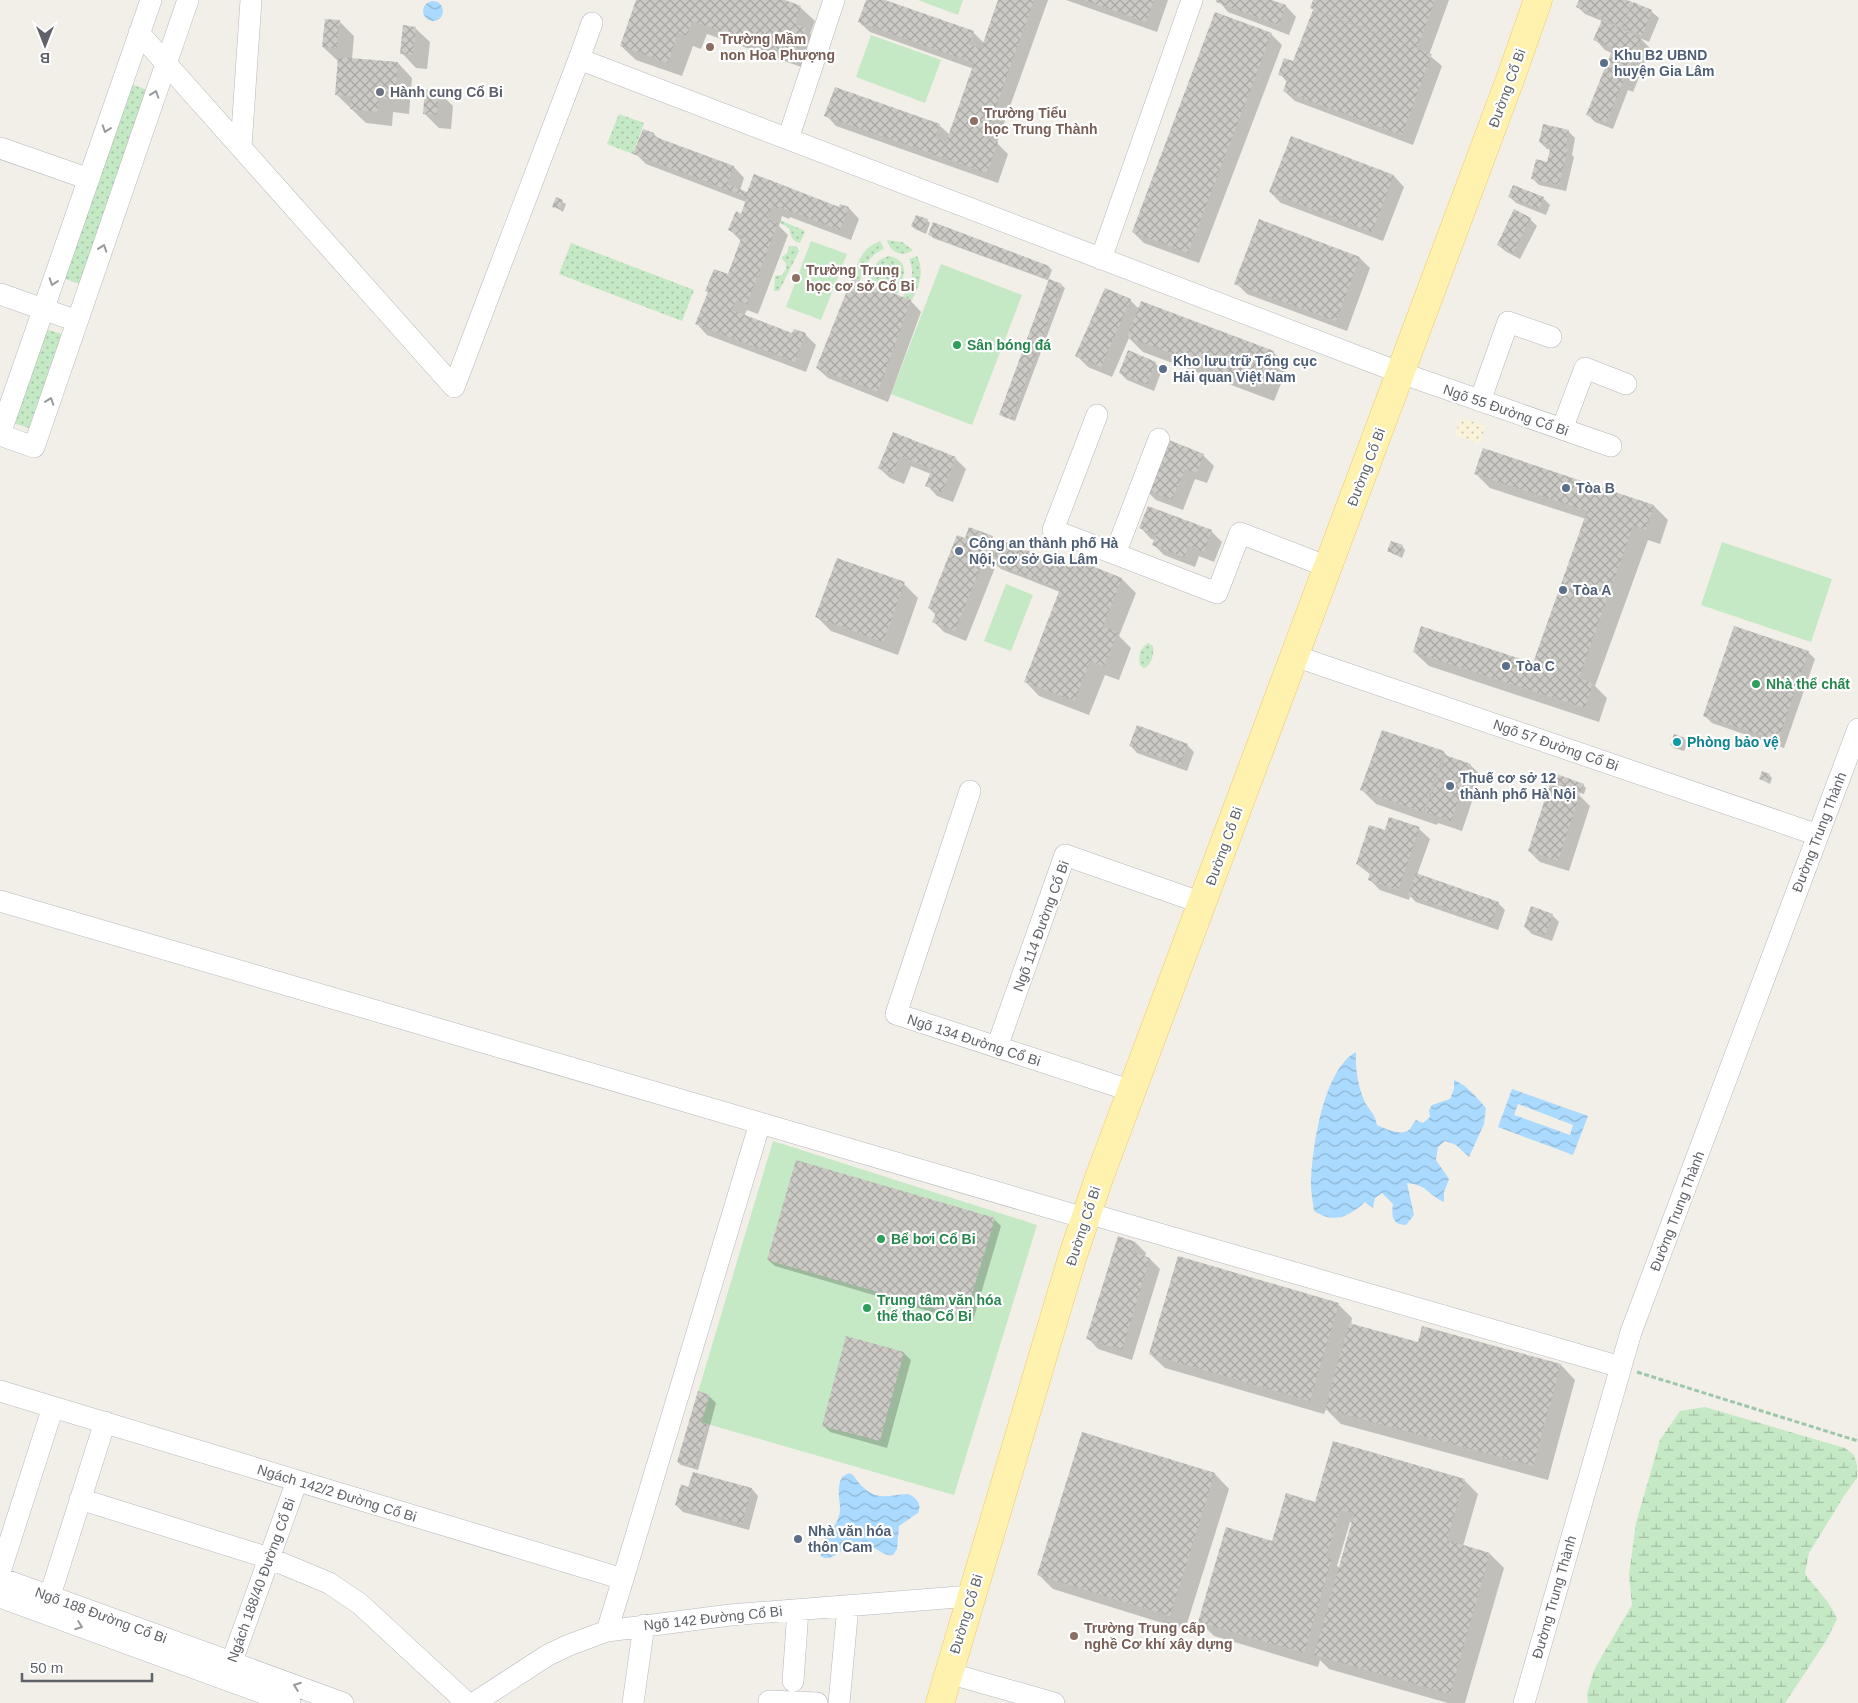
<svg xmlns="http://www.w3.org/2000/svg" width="1858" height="1703" font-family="Arial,sans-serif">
	<defs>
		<pattern id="grass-dots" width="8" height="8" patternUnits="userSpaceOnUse" patternTransform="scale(1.25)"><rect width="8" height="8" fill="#c5e8c5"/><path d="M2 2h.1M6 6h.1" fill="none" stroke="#a3c0a4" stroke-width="1.8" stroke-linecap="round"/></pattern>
		<pattern id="wetland-marsh" width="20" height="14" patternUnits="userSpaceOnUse" patternTransform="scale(1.25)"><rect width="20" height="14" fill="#c5e8c5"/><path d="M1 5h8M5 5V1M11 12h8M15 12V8" fill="none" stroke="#a3c0a4"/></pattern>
		<pattern id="sand-dots" width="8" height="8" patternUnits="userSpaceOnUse" patternTransform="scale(1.25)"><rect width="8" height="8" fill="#fbf3d9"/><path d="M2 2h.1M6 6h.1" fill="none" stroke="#cec8b4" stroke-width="1.8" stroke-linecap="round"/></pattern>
		<pattern id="water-waves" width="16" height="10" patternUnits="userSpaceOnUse" patternTransform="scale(1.25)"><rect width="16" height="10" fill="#aadaff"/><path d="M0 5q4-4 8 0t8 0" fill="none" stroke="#8eb4d2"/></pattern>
		<pattern id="building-cross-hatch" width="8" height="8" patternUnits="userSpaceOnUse" patternTransform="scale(1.25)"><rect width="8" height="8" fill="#cccac5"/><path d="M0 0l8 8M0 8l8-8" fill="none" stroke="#a9a8a4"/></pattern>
	</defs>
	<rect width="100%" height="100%" fill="#f1efe8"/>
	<path fill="url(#grass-dots)" d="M131 84 147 90 79 284 63 278Z
		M619 114 644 123 633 154 607 144Z
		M780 220 805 231 800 243C791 241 791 235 789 228L780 223Z
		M887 240 902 242 913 250C902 258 890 252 887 240Z
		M880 241 884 249C868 255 866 267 860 281L852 278C858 262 862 248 880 241Z
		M571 243 694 290 682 321 559 274Z
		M789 246H796L799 251 779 291H774L775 276 782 275 786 269V263L781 258 787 253Z
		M890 256C912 262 903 280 897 295L868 284C872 272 875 258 890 256Z
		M917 256C925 273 919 285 912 300L903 297C910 283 916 274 909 259Z
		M46 329 62 334 29 428 13 423Z
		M1148 643 1153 646C1154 654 1152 665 1144 668L1140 665C1138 656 1140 648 1148 643Z"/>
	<path fill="url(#wetland-marsh)" d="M1705 1407 1845 1448 1854 1455 1857 1465V1478L1844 1496 1809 1553 1805 1574C1816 1589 1830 1601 1837 1619L1826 1641 1785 1703H1588L1587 1694 1595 1668 1632 1605 1629 1575 1636 1523 1660 1440 1680 1411Z"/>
	<path fill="url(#sand-dots)" d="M1461 418 1486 426 1479 444 1455 435Z"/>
	<path fill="#c5e8c5" d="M918 0H963L958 15Z
		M871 35 941 60 925 103 856 77Z
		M811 241 847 254 821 320 786 307Z
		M941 264 1022 295 972 425 891 394Z
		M1722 542 1832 579 1811 642 1701 605Z
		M1006 584 1033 595 1011 651 984 641Z
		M773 1141 1037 1225 954 1495 690 1419Z"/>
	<path fill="url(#water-waves)" fill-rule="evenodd" d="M423 11a10 10 0 1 1 20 0a10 10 0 1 1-20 0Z
		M1356 1052C1355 1067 1358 1086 1364 1100 1369 1111 1374 1111 1377 1125 1385 1129 1401 1136 1409 1130 1412 1127 1413 1123 1416 1120L1423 1123 1430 1117 1429 1110 1432 1105 1450 1099 1454 1089V1080C1467 1085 1477 1098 1486 1108L1484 1124 1469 1157 1456 1145 1445 1141 1438 1147 1436 1160 1449 1179 1444 1192V1202C1428 1195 1428 1185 1407 1183L1414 1215 1406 1225C1393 1225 1391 1216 1393 1204L1382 1193 1375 1198 1373 1208 1365 1202C1348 1217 1335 1224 1314 1211 1313 1202 1311 1193 1311 1184 1312 1148 1323 1070 1356 1052Z
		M1512 1089 1588 1116 1573 1155 1498 1127ZM1518 1104 1573 1125 1570 1135 1514 1115Z
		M849 1473C855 1475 855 1479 860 1484 876 1502 888 1495 908 1494 917 1498 922 1504 918 1513L899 1526 897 1549 893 1555C884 1558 873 1543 860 1543 844 1543 832 1565 821 1556 816 1540 833 1532 838 1519 844 1505 834 1494 842 1477Z"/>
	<path fill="#0003" fill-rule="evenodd" d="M637 0H781L800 7 815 21 810 34 819 43 810 70 707 34 701 49 693 46 682 76 636 60 621 46Z
		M867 0H881L973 32 984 43 999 0H1048L997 143 1008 154 998 183 836 126 826 115 939 125 950 135 974 69 870 32 859 22Z
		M1066 0H1168L1157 32Z
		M1218 0H1268L1286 6 1296 17 1289 35 1228 12Z
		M1315 0H1449L1429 55 1442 66 1413 145 1295 101 1284 91 1287 82 1280 74 1294 63 1314 10 1312 8Z
		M1580 0H1624L1652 12 1659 18 1649 42 1640 38 1651 49 1633 92 1628 90 1613 129 1595 122 1588 115 1612 53 1605 50 1595 39 1602 21 1585 14 1578 7Z
		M339 21 354 36 352 59 398 63 412 78 409 114 393 112 392 126 366 123 336 94 338 61 323 47Z
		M415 28 430 42 427 69 416 68 402 53Z
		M1271 34 1282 45 1199 263 1144 243 1133 232Z
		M438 91 453 106 451 129 439 128 424 113Z
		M644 130 654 134 659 139 734 167 744 178 740 190 748 194 840 208 841 205 849 208 859 219 851 240 790 217 789 219 782 216 779 226 788 235 758 314 747 310 744 316 793 335 805 334 816 345 806 372 707 335 697 324 709 293 707 291 728 276 741 241 730 230 741 215 746 202 646 164 635 153Z
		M1569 132 1575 138 1572 155 1574 157 1566 191 1539 185 1532 178 1548 164 1552 150 1547 149 1540 142Z
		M1292 137 1394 176 1404 187 1383 241 1281 203 1270 192Z
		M1509 196 1543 198 1550 205 1546 215 1516 203Z
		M556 199 566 204 563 212 554 206Z
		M1530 219 1537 226 1520 259 1505 251 1498 245Z
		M927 220 930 223 926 234 915 229 912 226Z
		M1259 221 1360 258 1370 268 1347 331 1247 294 1236 283Z
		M930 234 1049 267 1052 270 1048 280 1061 285 1065 288 1015 421 1004 417 1000 414 1050 281 933 238Z
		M852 280 911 301 921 312 888 402 828 378 817 368Z
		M1130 300 1139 309 1273 352 1288 366 1274 401 1143 352 1129 338 1112 377 1088 367 1077 356Z
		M1155 363 1162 370 1154 391 1127 380 1120 373Z
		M893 434 955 458 966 469 953 502 937 496 927 485 931 474 911 466 904 484 890 478 879 468Z
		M1165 440 1204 456 1214 466 1207 483 1195 479 1183 510 1156 500 1145 489Z
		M1476 474 1654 506 1668 520 1660 544 1648 540 1595 686 1607 698 1599 722 1429 666 1414 652 1533 665 1586 519 1490 488Z
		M1141 528 1211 531 1222 542 1214 562 1199 556 1195 567 1164 555 1154 545 1155 540 1151 539Z
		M992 537 1000 546 1069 568 1122 579 1136 593 1119 636 1131 648 1119 680 1105 675 1089 715 1039 696 1025 681 1060 592 1001 569 996 565 966 641 944 632 934 622 936 615 929 608 966 540Z
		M1402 546 1405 550 1402 558 1388 551Z
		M904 584 918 598 898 655 831 631 817 617Z
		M1808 652 1815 659 1784 748 1712 723 1705 716Z
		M1674 736 1685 739 1688 742 1684 751 1674 748 1671 745Z
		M1187 745 1194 752 1187 771 1137 753 1131 746Z
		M1444 752 1448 757 1470 765 1481 775 1462 831 1438 823 1437 825 1376 804 1362 790Z
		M1769 775 1772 778 1770 784 1760 779Z
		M1552 781 1583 785 1586 788 1584 794 1576 792 1590 806 1569 871 1540 862 1529 851 1569 789 1555 784Z
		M1419 829 1430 839 1417 875 1498 903 1505 910 1498 930 1416 902 1410 896 1409 900 1380 890 1369 879 1371 875 1357 864 1386 831Z
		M1552 915 1559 922 1552 941 1532 934 1525 927Z
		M994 1219 1001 1226 972 1324 775 1266 768 1260Z
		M1136 1243 1146 1253 1145 1257 1150 1259 1160 1269 1132 1360 1098 1349 1088 1338Z
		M1338 1304 1352 1318 1351 1325 1419 1343 1423 1328 1561 1365 1575 1380 1548 1480 1341 1424 1326 1409 1324 1414 1165 1368 1150 1354Z
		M847 1338 904 1353 911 1360 887 1448 830 1432 823 1425Z
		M709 1396 716 1403 698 1470 681 1465 678 1462Z
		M1215 1474 1229 1489 1185 1630 1053 1589 1038 1574Z
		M1464 1480 1478 1494 1463 1546 1490 1554 1504 1568 1465 1703H1448L1329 1669 1320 1660 1318 1667 1214 1636 1199 1621 1316 1504ZM1350 1522 1353 1523 1340 1568 1337 1566Z
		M689 1488 752 1489 758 1496 749 1530 683 1512 676 1505Z"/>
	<path fill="url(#building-cross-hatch)" d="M636 0H785L801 6 795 24 806 28 795 56 692 21 687 36 678 33 668 63 620 46Z
		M866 0H885L974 31 969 44 981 49 998 0H1034L985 138 998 142 987 173 824 116 835 87 940 124 935 138 946 142 974 63 858 22Z
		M1084 0H1154L1146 22Z
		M1216 0H1272L1286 5 1279 25 1216 2Z
		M1313 0H1435L1417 48 1310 8Z
		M1579 0H1627L1632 2 1621 27 1576 7Z
		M1633 2 1652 10 1642 36 1622 27Z
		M1313 10 1432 54 1402 135 1283 91 1288 78 1278 75 1284 58 1293 61Z
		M1215 12 1272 33 1188 253 1132 232Z
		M325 19 340 20 337 48 322 47Z
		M1602 20 1641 38 1606 123 1586 115 1613 48 1593 40Z
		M403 25 416 27 413 55 400 54Z
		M338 57 398 62 395 100 379 98 378 112 350 109 351 96 335 95Z
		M425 89 439 90 437 115 423 114Z
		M1543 124 1569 130 1565 149H1568L1559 185 1531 179 1536 159 1547 162 1551 145 1539 142Z
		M643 129 654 133 653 136 734 166 727 184 747 192 754 174 839 207 840 204 849 207 840 230 779 207 778 209 772 206 767 219 778 223 747 304 736 300 732 310 792 333 794 329 806 333 795 362 695 324 708 292 705 291 714 269 728 274 742 236 728 230 736 211 741 214 747 197 633 154Z
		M1291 136 1394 175 1372 232 1269 192Z
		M1513 185 1544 197 1539 209 1508 197Z
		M556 197 563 200 560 209 552 207Z
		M1514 209 1531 218 1513 253 1497 245Z
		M916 215 928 219 923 231 911 226Z
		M1259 219 1360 257 1336 321 1234 284Z
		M933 222 1049 266 1045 278 928 235Z
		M852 278 911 300 878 392 816 368Z
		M1049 279 1062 284 1012 419 999 415Z
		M1105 288 1131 299 1101 367 1075 356Z
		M1141 301 1274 351 1260 387 1127 337Z
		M1128 350 1156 362 1147 385 1119 373Z
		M893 432 956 457 942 492 925 486 932 469 900 456 893 474 878 468Z
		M1164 438 1204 454 1197 473 1185 469 1172 500 1144 489Z
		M1483 448 1654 505 1646 530 1633 526 1579 678 1593 683 1585 708 1413 652 1421 626 1533 663 1587 511 1474 474Z
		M1148 506 1212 530 1204 552 1189 546 1184 557 1152 545 1156 535 1139 528Z
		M969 527 993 536 955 631 932 622 937 611 928 608 957 535 965 538Z
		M1001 540 1069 567 1072 558 1122 578 1103 627 1118 632 1104 666 1090 661 1075 701 1024 682 1060 589 992 563Z
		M1391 541 1403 545 1399 556 1387 551Z
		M837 558 905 582 883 642 815 617Z
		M1734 626 1809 651 1778 741 1703 716Z
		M1137 725 1188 744 1180 765 1129 746Z
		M1382 730 1444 751 1423 812 1360 790Z
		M1674 734 1685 738 1681 749 1670 745Z
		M1445 755 1471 764 1451 821 1425 812Z
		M1762 771 1770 774 1767 782 1759 779Z
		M1554 773 1584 784 1581 792 1551 781Z
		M1550 784 1580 794 1558 861 1528 851Z
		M1389 817 1420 827 1398 890 1368 880 1371 869 1356 864 1369 825 1385 830Z
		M1416 873 1499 902 1491 924 1408 895Z
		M1531 906 1553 914 1545 935 1524 927Z
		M796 1160 995 1218 965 1317 767 1260Z
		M1118 1236 1136 1242 1133 1252 1150 1258 1122 1350 1086 1339Z
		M1178 1256 1339 1303 1310 1401 1149 1354Z
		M1349 1323 1418 1342 1422 1326 1561 1364 1533 1466 1325 1409Z
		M846 1336 904 1352 880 1441 822 1426Z
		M698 1391 710 1395 701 1423 707 1424 695 1467 677 1462Z
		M1082 1432 1215 1473 1170 1616 1037 1575Z
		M1333 1441 1465 1479 1447 1540 1490 1553 1450 1694 1314 1655 1354 1514 1340 1510 1326 1557 1332 1559 1304 1653 1198 1622 1226 1527 1272 1541 1286 1493 1315 1502Z
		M693 1472 752 1488 742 1524 675 1505 681 1484 688 1487Z"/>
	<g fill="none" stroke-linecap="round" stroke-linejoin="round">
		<defs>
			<path id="minor" d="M139 33 454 387 579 59 1401 373 1611 446
				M579 59 592 23
				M788 139 834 0
				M241 147 251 0
				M0 148 89 179
				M1101 259 1192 0
				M0 294 77 321
				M1480 401 1508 322 1551 337
				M1097 415 1053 530 1217 593 1240 533 1328 567
				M1562 429 1585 368 1626 384
				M0 434 151 0
				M0 435 34 447 188 0
				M1115 554 1159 439
				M1295 656 1818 835
				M970 791 896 1014 1132 1091
				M0 901 1085 1218
				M997 1047 1065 855 1202 903
				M1087 1213 1621 1367
				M0 1391 623 1579 607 1631
				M80 1499 269 1558 329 1583 360 1604 467 1703
				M0 1572 53 1407
				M0 1578 343 1703
				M623 1579 760 1123
				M0 1597 290 1703
				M46 1608 105 1422
				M948 1673 1054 1703
				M227 1675 297 1481
				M793 1681 798 1610
				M769 1701 817 1703
				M474 1703 548 1655 569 1645 607 1631 730 1615 971 1596
				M633 1703 644 1625
				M839 1703 848 1606
				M1524 1703 1631 1332 1858 729"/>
			<path id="major" d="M940 1703 1072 1258 1099 1178 1511 77 1538 0"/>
		</defs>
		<use href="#minor" stroke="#b5b8bc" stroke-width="22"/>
		<use href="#major" stroke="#f2c960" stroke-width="29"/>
		<path stroke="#9cc7a9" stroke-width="3" stroke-dasharray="5 2.5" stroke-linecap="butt" d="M1637 1372 1858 1441"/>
		<use href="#minor" stroke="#fff" stroke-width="21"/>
		<use href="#major" stroke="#fff2af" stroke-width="28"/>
	</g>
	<defs><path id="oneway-chevron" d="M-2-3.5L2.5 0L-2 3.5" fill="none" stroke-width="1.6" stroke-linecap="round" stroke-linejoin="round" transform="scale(1.25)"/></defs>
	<g stroke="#979a9d">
		<use href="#oneway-chevron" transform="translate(155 94) rotate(-71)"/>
		<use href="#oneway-chevron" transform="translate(106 129) rotate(109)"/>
		<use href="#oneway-chevron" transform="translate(103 248) rotate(-71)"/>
		<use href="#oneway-chevron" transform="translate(53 282) rotate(109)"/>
		<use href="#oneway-chevron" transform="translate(50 401) rotate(-71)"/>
		<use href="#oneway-chevron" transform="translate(79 1626) rotate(20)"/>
		<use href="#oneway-chevron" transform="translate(297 1686) rotate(-160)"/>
	</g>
	<g fill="#8d6e63" stroke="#fff" stroke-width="2">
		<circle cx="710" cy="47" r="5"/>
		<circle cx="974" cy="121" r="5"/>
		<circle cx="796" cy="278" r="5"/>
		<circle cx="1074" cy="1636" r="5"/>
	</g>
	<g fill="#5c6f8a" stroke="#fff" stroke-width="2">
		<circle cx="1604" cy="63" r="5"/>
		<circle cx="1163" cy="369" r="5"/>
		<circle cx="1566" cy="488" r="5"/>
		<circle cx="959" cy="551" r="5"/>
		<circle cx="1563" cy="590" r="5"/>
		<circle cx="1506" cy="666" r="5"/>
		<circle cx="1450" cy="786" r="5"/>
		<circle cx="798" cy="1539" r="5"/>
	</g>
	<circle fill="#6b7280" stroke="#fff" stroke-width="2" cx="380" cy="92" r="5"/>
	<g fill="#2e9e5b" stroke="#fff" stroke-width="2">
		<circle cx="957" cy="345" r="5"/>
		<circle cx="1756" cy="684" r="5"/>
		<circle cx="881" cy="1239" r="5"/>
		<circle cx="867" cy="1308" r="5"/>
	</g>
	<circle fill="#0f9aa8" stroke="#fff" stroke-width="2" cx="1677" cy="742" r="5"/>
	<g text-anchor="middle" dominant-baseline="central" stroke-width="4.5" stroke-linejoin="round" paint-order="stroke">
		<g font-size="14" font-weight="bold" fill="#785e54" stroke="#fff" text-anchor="start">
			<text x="720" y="39">Trường Mầm<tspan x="720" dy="16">non Hoa Phượng</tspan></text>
			<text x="984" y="113">Trường Tiểu<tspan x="984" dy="16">học Trung Thành</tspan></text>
			<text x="806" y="270">Trường Trung<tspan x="806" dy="16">học cơ sở Cổ Bi</tspan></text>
			<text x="1084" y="1628">Trường Trung cấp<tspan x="1084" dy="16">nghề Cơ khí xây dựng</tspan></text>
		</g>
		<g font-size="14" font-weight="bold" fill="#4e5e75" stroke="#fff" text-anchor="start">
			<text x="1614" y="55">Khu B2 UBND<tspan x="1614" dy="16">huyện Gia Lâm</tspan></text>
			<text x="1173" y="361">Kho lưu trữ Tổng cục<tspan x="1173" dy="16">Hải quan Việt Nam</tspan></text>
			<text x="1576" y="488">Tòa B</text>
			<text x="969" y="543">Công an thành phố Hà<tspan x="969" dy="16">Nội, cơ sở Gia Lâm</tspan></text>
			<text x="1573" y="590">Tòa A</text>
			<text x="1516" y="666">Tòa C</text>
			<text x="1460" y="778">Thuế cơ sở 12<tspan x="1460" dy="16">thành phố Hà Nội</tspan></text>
			<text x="808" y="1531">Nhà văn hóa<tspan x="808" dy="16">thôn Cam</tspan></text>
		</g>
		<g font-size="14" fill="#5f6368" stroke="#fff">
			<text transform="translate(1507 88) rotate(-70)">Đường Cổ Bi</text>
			<text transform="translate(1506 410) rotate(19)">Ngõ 55 Đường Cổ Bi</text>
			<text transform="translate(1366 467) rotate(-69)">Đường Cổ Bi</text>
			<text transform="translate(1556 745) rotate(19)">Ngõ 57 Đường Cổ Bi</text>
			<text transform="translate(1819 832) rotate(-69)">Đường Trung Thành</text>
			<text transform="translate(1224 846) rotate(-70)">Đường Cổ Bi</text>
			<text transform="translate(1041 926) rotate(-70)">Ngõ 114 Đường Cổ Bi</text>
			<text transform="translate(974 1040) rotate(18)">Ngõ 134 Đường Cổ Bi</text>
			<text transform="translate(1677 1211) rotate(-69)">Đường Trung Thành</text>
			<text transform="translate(1083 1226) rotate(-72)">Đường Cổ Bi</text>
			<text transform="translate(337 1493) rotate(17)">Ngách 142/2 Đường Cổ Bi</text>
			<text transform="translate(261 1580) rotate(-70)">Ngách 188/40 Đường Cổ Bi</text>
			<text transform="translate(1554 1597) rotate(-74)">Đường Trung Thành</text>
			<text transform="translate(966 1614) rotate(-73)">Đường Cổ Bi</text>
			<text transform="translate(101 1615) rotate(20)">Ngõ 188 Đường Cổ Bi</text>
			<text transform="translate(713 1618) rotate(-6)">Ngõ 142 Đường Cổ Bi</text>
		</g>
		<g font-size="14" font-weight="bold" fill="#5b616d" stroke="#fff" text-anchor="start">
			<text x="390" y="92">Hành cung Cổ Bi</text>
		</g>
		<g font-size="14" font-weight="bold" fill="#27864d" stroke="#fff" text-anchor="start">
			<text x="967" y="345">Sân bóng đá</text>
			<text x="1766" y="684">Nhà thể chất</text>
			<text x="891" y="1239">Bể bơi Cổ Bi</text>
			<text x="877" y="1300">Trung tâm văn hóa<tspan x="877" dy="16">thể thao Cổ Bi</tspan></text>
		</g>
		<g font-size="14" font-weight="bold" fill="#0d838f" stroke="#fff" text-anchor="start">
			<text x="1687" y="742">Phòng bảo vệ</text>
		</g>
	</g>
	<g transform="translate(45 45) rotate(180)" stroke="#ffffff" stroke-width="4" paint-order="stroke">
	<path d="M0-4L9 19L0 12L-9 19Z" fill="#5f6368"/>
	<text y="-8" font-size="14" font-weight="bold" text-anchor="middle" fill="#5f6368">B</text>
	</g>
	<path d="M22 1673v8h130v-8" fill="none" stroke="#5f6368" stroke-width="2.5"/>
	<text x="30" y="1673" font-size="15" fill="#5f6368" stroke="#ffffff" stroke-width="4" paint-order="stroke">50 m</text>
</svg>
